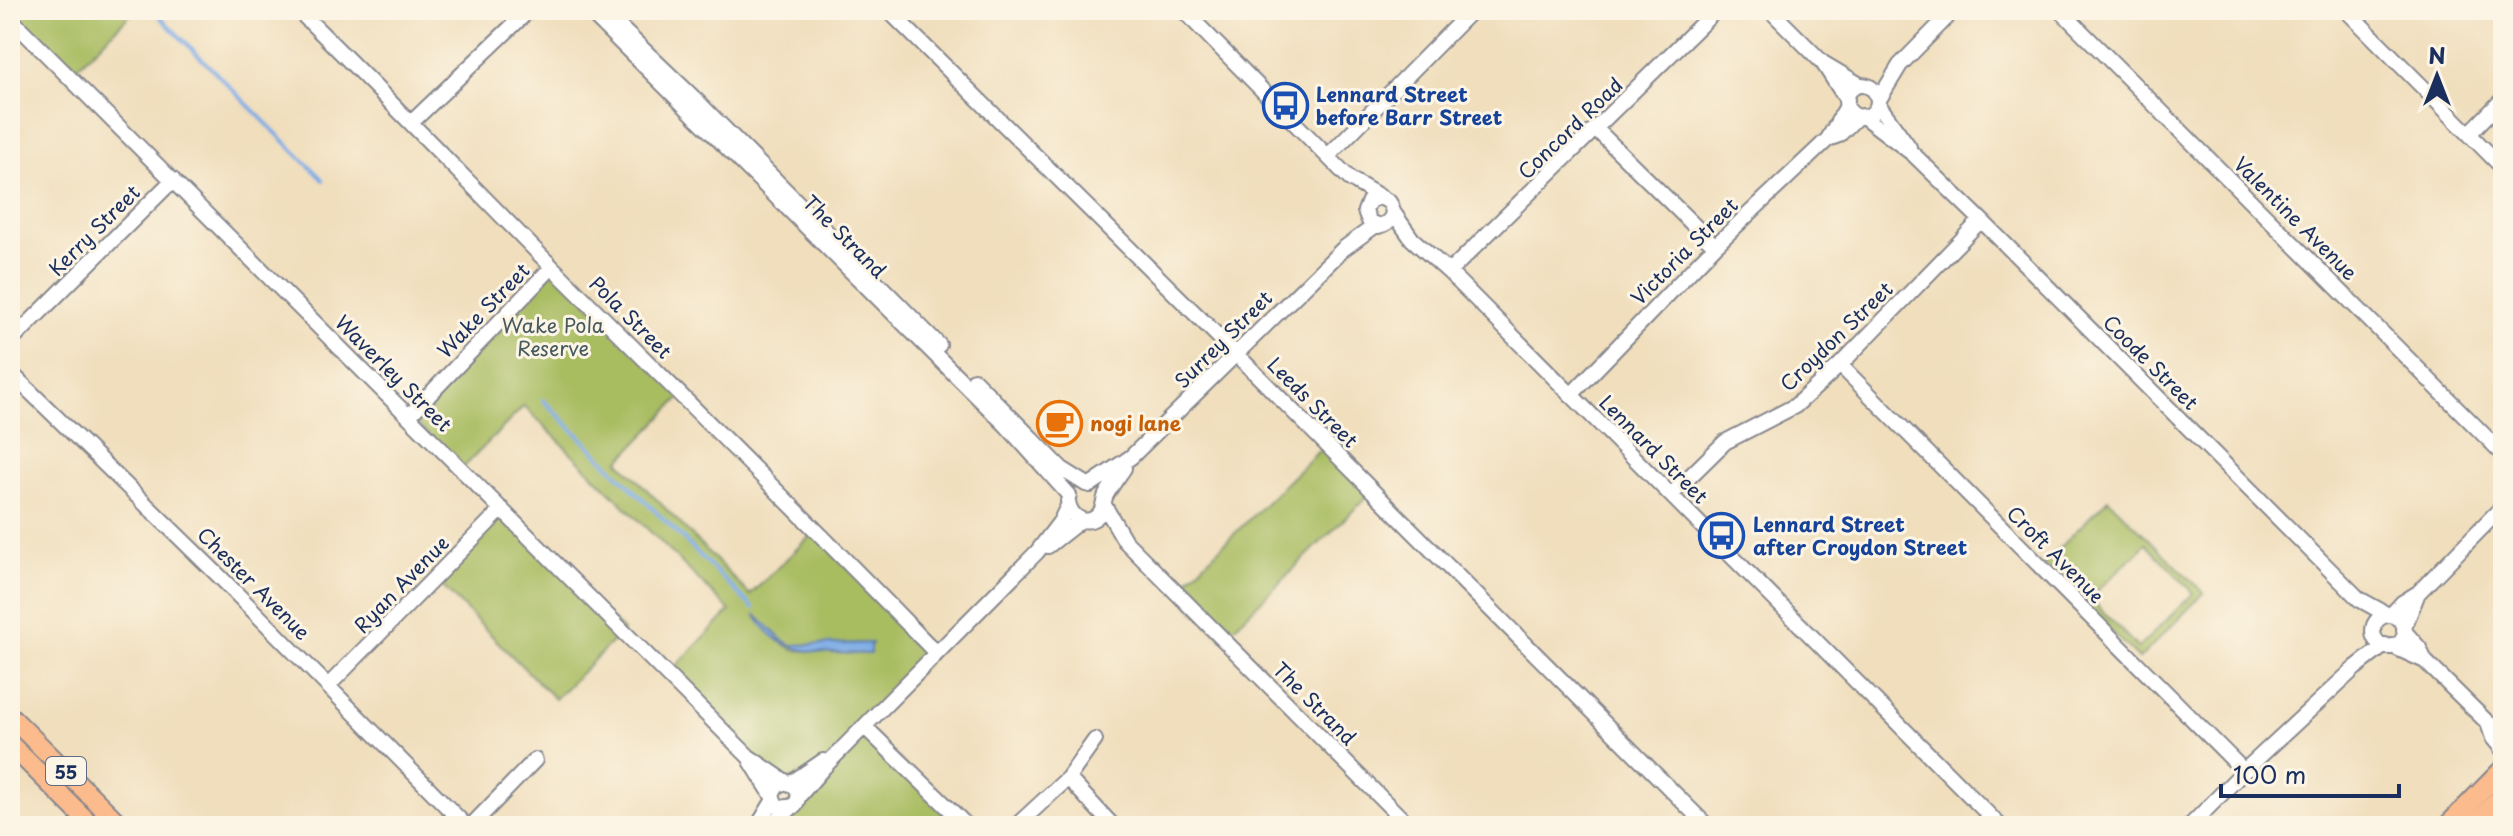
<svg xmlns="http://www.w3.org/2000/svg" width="2513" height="836" font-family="'Playpen Sans',sans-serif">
	<rect width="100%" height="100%" fill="#fcf5e5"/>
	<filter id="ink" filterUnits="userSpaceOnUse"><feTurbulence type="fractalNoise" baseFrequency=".0125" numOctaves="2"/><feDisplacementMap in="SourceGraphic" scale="16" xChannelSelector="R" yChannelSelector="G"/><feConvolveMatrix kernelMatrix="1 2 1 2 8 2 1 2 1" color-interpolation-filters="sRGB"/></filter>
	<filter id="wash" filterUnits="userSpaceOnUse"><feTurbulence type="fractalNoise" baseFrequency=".006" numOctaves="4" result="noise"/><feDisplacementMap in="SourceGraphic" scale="32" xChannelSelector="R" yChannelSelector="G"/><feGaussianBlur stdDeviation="1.8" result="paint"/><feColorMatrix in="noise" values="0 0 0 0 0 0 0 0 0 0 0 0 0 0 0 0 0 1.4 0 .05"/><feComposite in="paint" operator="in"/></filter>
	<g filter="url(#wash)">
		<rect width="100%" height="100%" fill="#f0debc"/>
		<path fill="#a8bc61" stroke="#627660" stroke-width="2" fill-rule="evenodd" d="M10 10H135L68 76 10 18Z
			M552 267 682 396 619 461 750 595 817 529 936 653 866 727 967 826H795L776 805 785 809 798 791 776 786 668 674 730 611 524 406 462 469 409 416ZM755 615 781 639 795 647 870 645V654L794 650 779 641Z
			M1326 444 1373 491 1222 639 1176 591Z
			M2108 499 2204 593 2139 659 2043 564ZM2146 544 2194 593 2138 648 2090 598Z
			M502 509 623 631 555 699 434 578Z"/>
		<path fill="#7cabe6" stroke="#4c6da2" stroke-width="2" d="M755 614 781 639 791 645 872 643 870 646V654C825 652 779 659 755 614Z"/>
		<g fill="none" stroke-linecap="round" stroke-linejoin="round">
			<path stroke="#7cabe6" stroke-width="4" d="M159 16 323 180
				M543 400 753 608"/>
		</g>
	</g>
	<g filter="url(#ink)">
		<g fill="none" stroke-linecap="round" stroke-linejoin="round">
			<defs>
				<path id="minor" d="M298 10C385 95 469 183 554 269 682 397 811 523 936 653
					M588 10 1006 425 1069 495
					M602 10 696 100 939 345
					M888 10 1235 353 1707 826
					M1183 10 1350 179 1389 202C1397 213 1391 224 1378 226L1369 221 1365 211 1369 201 1379 197
					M1770 10 1823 63 1860 85
					M2060 10 2503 454
					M2346 10 2503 168
					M10 18 749 757 786 782
					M1823 63 1847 100
					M1846 101a16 16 0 1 1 32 0a16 16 0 1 1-32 0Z
					M1878 101 1900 65 1954 10
					M1878 104 1909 147
					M1863 116 1913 154 1981 220 2359 599 2388 615
					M412 122 529 10
					M1597 130 1715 246
					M2469 134 2503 99
					M1828 139 1839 135 1858 116
					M1328 156 1472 10
					M1393 212 1412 239 1449 272 2000 826
					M1449 272 1716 10
					M10 342 173 180
					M1840 365 2244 771
					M10 372 219 576 466 826
					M974 380 1062 469 1086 484
					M1571 395 1715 246 1828 139 1847 106
					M409 416 552 267
					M1090 485 1131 457 1343 249 1376 225
					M1671 495 1725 442 1795 406 1840 365 1981 220
					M1068 501C1070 517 1088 529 1100 513 1104 508 1103 501 1106 495 1111 486 1118 477 1124 468
					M1104 505 1125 541 1409 826
					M1048 546 1081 520
					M2391 615 2402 603 2418 593 2503 506
					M2373 631a16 16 0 1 1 32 0a16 16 0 1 1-32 0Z
					M2404 628 2418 593
					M2404 631 2419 648 2425 661
					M2392 646 2425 661 2488 723 2503 731
					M328 686 502 509
					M2488 723 2493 738 2503 750
					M865 727 967 826
					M751 761 772 795
					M1068 778 1095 740
					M791 783 823 761
					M799 796 796 787 786 782 776 786 772 795 776 805 780 808 795 806 799 796 824 767 1037 552 1060 522 1068 506
					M471 826 535 760
					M758 826 773 801
					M771 826 791 808
					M1016 826 1068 778 1113 826
					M2190 826 2244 771 2355 668 2385 645"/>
				<path id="major" d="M10 716 121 826
					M10 744 92 826
					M2447 826 2503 769
					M2472 826 2503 795"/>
			</defs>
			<use href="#minor" stroke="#86868d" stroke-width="18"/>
			<use href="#major" stroke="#86868d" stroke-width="22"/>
			<use href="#minor" stroke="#fff" stroke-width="14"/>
			<use href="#major" stroke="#fbbb8d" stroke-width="18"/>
		</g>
	</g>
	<defs>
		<symbol id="bus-ring" viewBox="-11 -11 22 22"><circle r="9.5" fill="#fcf5e5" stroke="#1a4fb4" stroke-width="1.5"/><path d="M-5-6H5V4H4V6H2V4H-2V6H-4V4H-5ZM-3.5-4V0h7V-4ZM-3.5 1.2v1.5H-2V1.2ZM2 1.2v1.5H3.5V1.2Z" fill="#1a4fb4"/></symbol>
		<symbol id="cafe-ring" viewBox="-11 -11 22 22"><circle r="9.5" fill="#fcf5e5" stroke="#e8710a" stroke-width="1.5"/><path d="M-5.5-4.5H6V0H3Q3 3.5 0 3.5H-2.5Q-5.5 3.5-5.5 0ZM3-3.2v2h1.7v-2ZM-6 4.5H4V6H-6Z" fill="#e8710a"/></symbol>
	</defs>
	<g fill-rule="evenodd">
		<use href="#bus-ring" x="1260" y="80" width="51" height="51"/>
		<use href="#cafe-ring" x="1034" y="398" width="51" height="51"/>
		<use href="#bus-ring" x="1696" y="510" width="51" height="51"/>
	</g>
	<g text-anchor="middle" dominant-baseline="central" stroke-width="6" stroke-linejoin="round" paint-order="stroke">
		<rect fill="#fcf5e5" stroke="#5e6a86" stroke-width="2" x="46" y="757" width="40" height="28" rx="6"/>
		<g font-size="18" font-weight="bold" fill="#1b2f5e">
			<text x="66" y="771">55</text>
		</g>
		<g font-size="20" font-weight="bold" fill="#164399" stroke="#fcf5e5" text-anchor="start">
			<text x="1316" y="94">Lennard Street<tspan x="1316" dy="23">before Barr Street</tspan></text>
			<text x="1753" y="524">Lennard Street<tspan x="1753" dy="23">after Croydon Street</tspan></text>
		</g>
		<g font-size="20" fill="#1b2f5e" stroke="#fcf5e5">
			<text transform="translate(1570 128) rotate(-44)">Concord Road</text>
			<text transform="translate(2296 218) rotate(45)">Valentine Avenue</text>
			<text transform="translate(94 230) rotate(-45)">Kerry Street</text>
			<text transform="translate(845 236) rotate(45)">The Strand</text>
			<text transform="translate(1684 251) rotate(-45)">Victoria Street</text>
			<text transform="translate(483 310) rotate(-46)">Wake Street</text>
			<text transform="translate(631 317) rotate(45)">Pola Street</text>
			<text transform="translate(1836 336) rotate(-44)">Croydon Street</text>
			<text transform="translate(1223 339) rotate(-45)">Surrey Street</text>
			<text transform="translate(2151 362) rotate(45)">Coode Street</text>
			<text transform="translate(394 373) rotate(45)">Waverley Street</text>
			<text transform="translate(1313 402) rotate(45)">Leeds Street</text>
			<text transform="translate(1654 449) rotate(45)">Lennard Street</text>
			<text transform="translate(2056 554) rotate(45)">Croft Avenue</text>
			<text transform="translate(254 583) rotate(45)">Chester Avenue</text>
			<text transform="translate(401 584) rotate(-46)">Ryan Avenue</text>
			<text transform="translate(1315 703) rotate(45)">The Strand</text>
		</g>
		<g font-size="20" fill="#45595f" stroke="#fcf5e5">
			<text x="553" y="325">Wake Pola<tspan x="553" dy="23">Reserve</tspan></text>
		</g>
		<g font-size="20" font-weight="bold" fill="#c56008" stroke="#fcf5e5" text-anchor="start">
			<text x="1090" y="423">nogi lane</text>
		</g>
	</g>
	<rect width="2513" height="836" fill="none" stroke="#fcf5e5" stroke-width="40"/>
	<g transform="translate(2437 76)" stroke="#fcf5e5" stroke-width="6" paint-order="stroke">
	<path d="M0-6L14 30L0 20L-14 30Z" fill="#1b2f5e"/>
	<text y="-12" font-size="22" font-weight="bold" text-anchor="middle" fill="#1b2f5e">N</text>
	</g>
	<path d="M2221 784v12h178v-12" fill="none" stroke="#1b2f5e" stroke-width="4"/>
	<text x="2233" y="784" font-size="24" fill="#1b2f5e" stroke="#fcf5e5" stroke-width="6" paint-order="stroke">100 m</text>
</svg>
